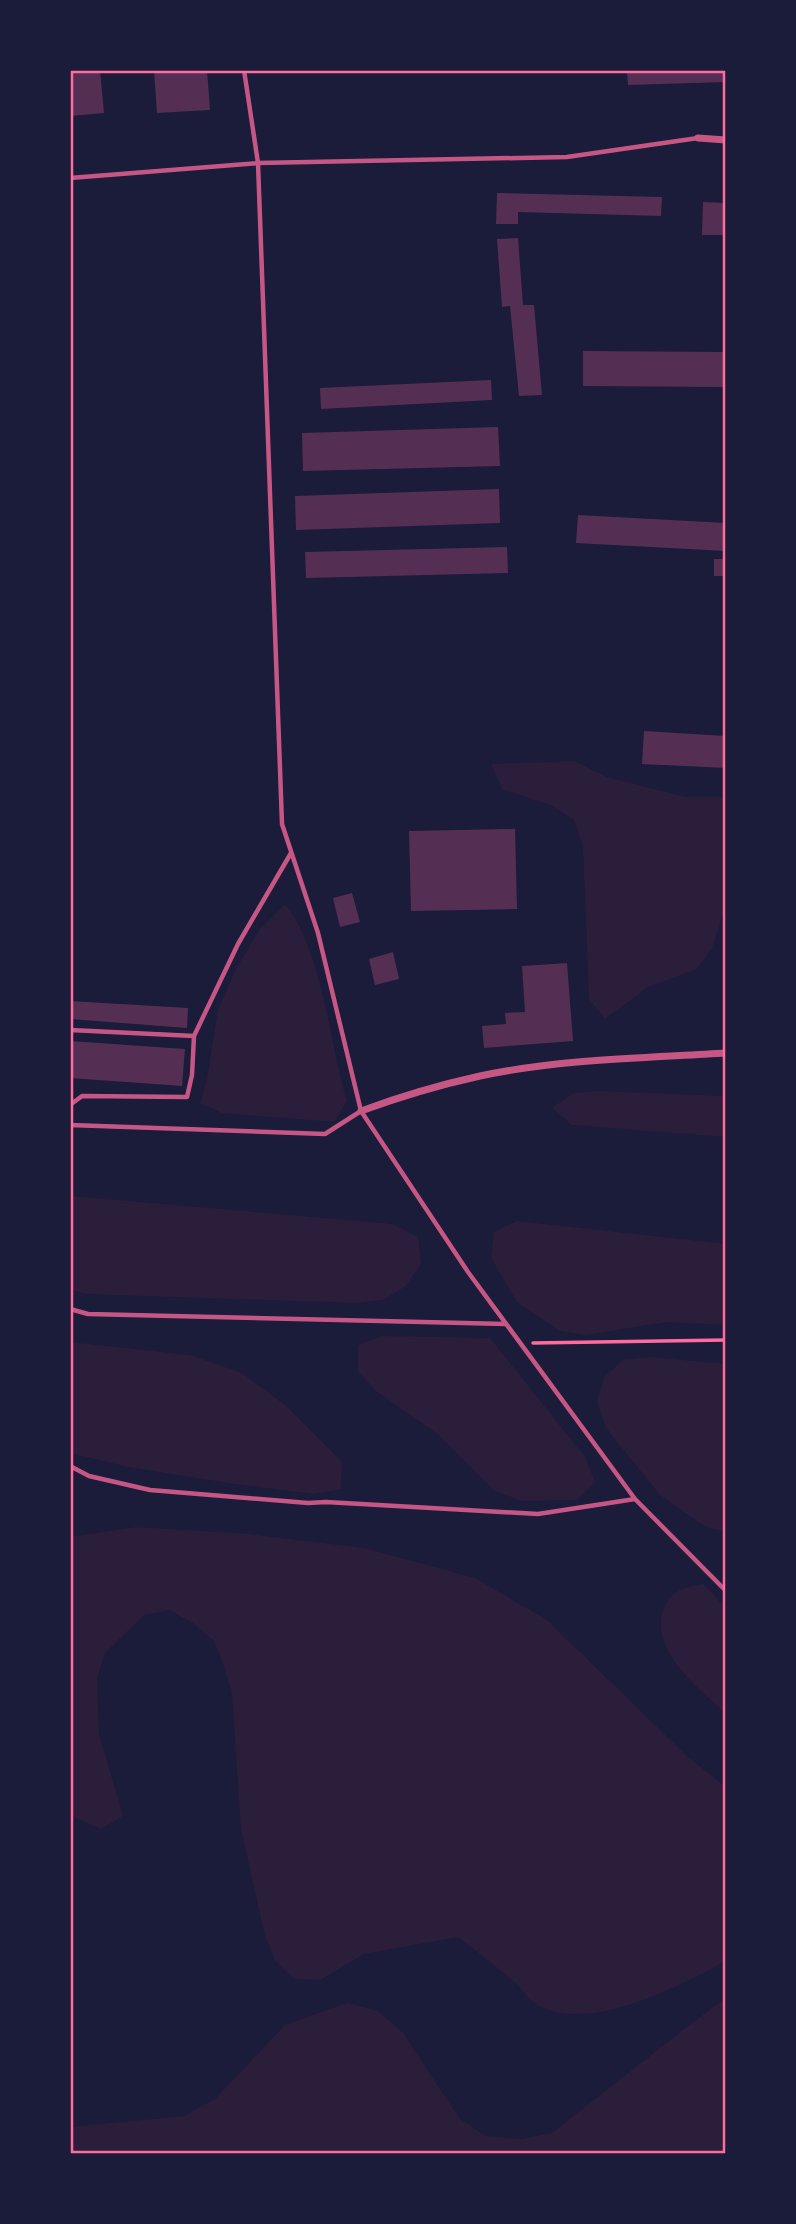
<svg xmlns="http://www.w3.org/2000/svg" width="796" height="2224" font-family="Lato,sans-serif">
	<rect width="100%" height="100%" fill="#1b1b3a"/>
	<path fill="#2a1e3b" d="M574 761 607 777 686 797H726V905L712 948 697 969 648 987 605 1019 589 999 583 846 574 820 553 806 502 789 491 764Z
		M285 904C323 950 329 1043 347 1101L334 1122 222 1113 200 1103 207 1079 218 1009 236 969 259 930Z
		M600 1091 726 1096V1137L572 1125 552 1108 573 1093Z
		M70 1196 393 1224 418 1237 421 1264 406 1286 383 1300 356 1303 86 1294 70 1290Z
		M517 1221 726 1244V1325L667 1322 585 1335 560 1331 517 1302 491 1258 494 1232Z
		M382 1336 490 1338 585 1457 595 1482 577 1500 522 1501 495 1491 439 1435 376 1391 358 1371V1345Z
		M70 1342 190 1355 242 1373 285 1405 342 1462 341 1489 314 1494 235 1484 128 1467 70 1453Z
		M649 1357 726 1364V1532L706 1527 660 1495 606 1428 597 1402 604 1377 623 1360Z
		M137 1527 248 1534 364 1548 475 1578 547 1620 688 1757 726 1787V1961C679 1986 592 2033 539 2006 530 2002 524 1991 517 1984 498 1968 478 1952 458 1937L364 1954 320 1980 294 1979 275 1960 265 1936 241 1829 232 1694 224 1666 214 1641 193 1623 169 1610 144 1615 105 1653 97 1679 99 1734 123 1816 101 1829 70 1815V1537Z
		M703 1584 726 1608V1714C699 1688 648 1651 664 1608 671 1591 686 1586 703 1584Z
		M726 1998V2154H70V2127L184 2116 215 2099 285 2025 347 2003 378 2011 403 2033 460 2119 486 2136 522 2139 552 2133 688 2026Z"/>
	<path fill="#542f53" d="M70 70H100L104 113 70 116Z
		M154 70H207L210 110 157 113Z
		M627 70H726V82L628 85Z
		M497 193 662 197 661 216 518 212V224H496Z
		M703 202 726 203V235H702Z
		M518 238 523 305H534L542 395 519 396 510 306 502 307 497 239Z
		M583 351 726 352V387L583 386Z
		M491 380 492 400 321 409 320 388Z
		M498 427 500 466 303 471 302 433Z
		M499 489 500 523 296 530 295 496Z
		M578 515 726 523V551L576 543Z
		M507 547 508 573 306 578 305 552Z
		M714 559H726V576H714Z
		M644 731 726 736V768L642 764Z
		M515 829 517 909 411 911 409 831Z
		M352 893 360 922 340 927 333 898Z
		M393 952 399 979 375 985 369 959Z
		M567 963 573 1041 484 1048 482 1026 506 1024 505 1013 525 1012 522 966Z
		M70 1001 188 1008 187 1028 70 1019Z
		M70 1041 185 1049 182 1086 70 1078Z"/>
	<g fill="none" stroke-linecap="round" stroke-linejoin="round">
		<path stroke="#ff6b9d" stroke-width="3.5" d="M533 1343 726 1340"/>
		<path stroke="#c65784" stroke-width="4.5" d="M698 138 567 157 258 163 282 824 318 933 361 1111 468 1272 635 1499 726 1591
			M70 178 258 163 244 70
			M70 1030 194 1036 238 944 291 853
			M70 1105 82 1096 187 1097 192 1075 194 1036
			M70 1125 325 1134 361 1111
			M70 1309 88 1314 506 1324
			M70 1466 89 1476 150 1490 308 1503 326 1502 538 1514 635 1499"/>
		<path stroke="#c65784" stroke-width="7" d="M698 138 726 140
			M361 1111C399 1097 439 1085 480 1076 560 1059 644 1058 726 1053"/>
	</g>
	<rect width="796" height="2224" fill="none" stroke="#1b1b3a" stroke-width="144"/>
	<rect x="72" y="72" width="652" height="2080" fill="none" stroke="#ff6b9d" stroke-width="2.5"/>
</svg>
